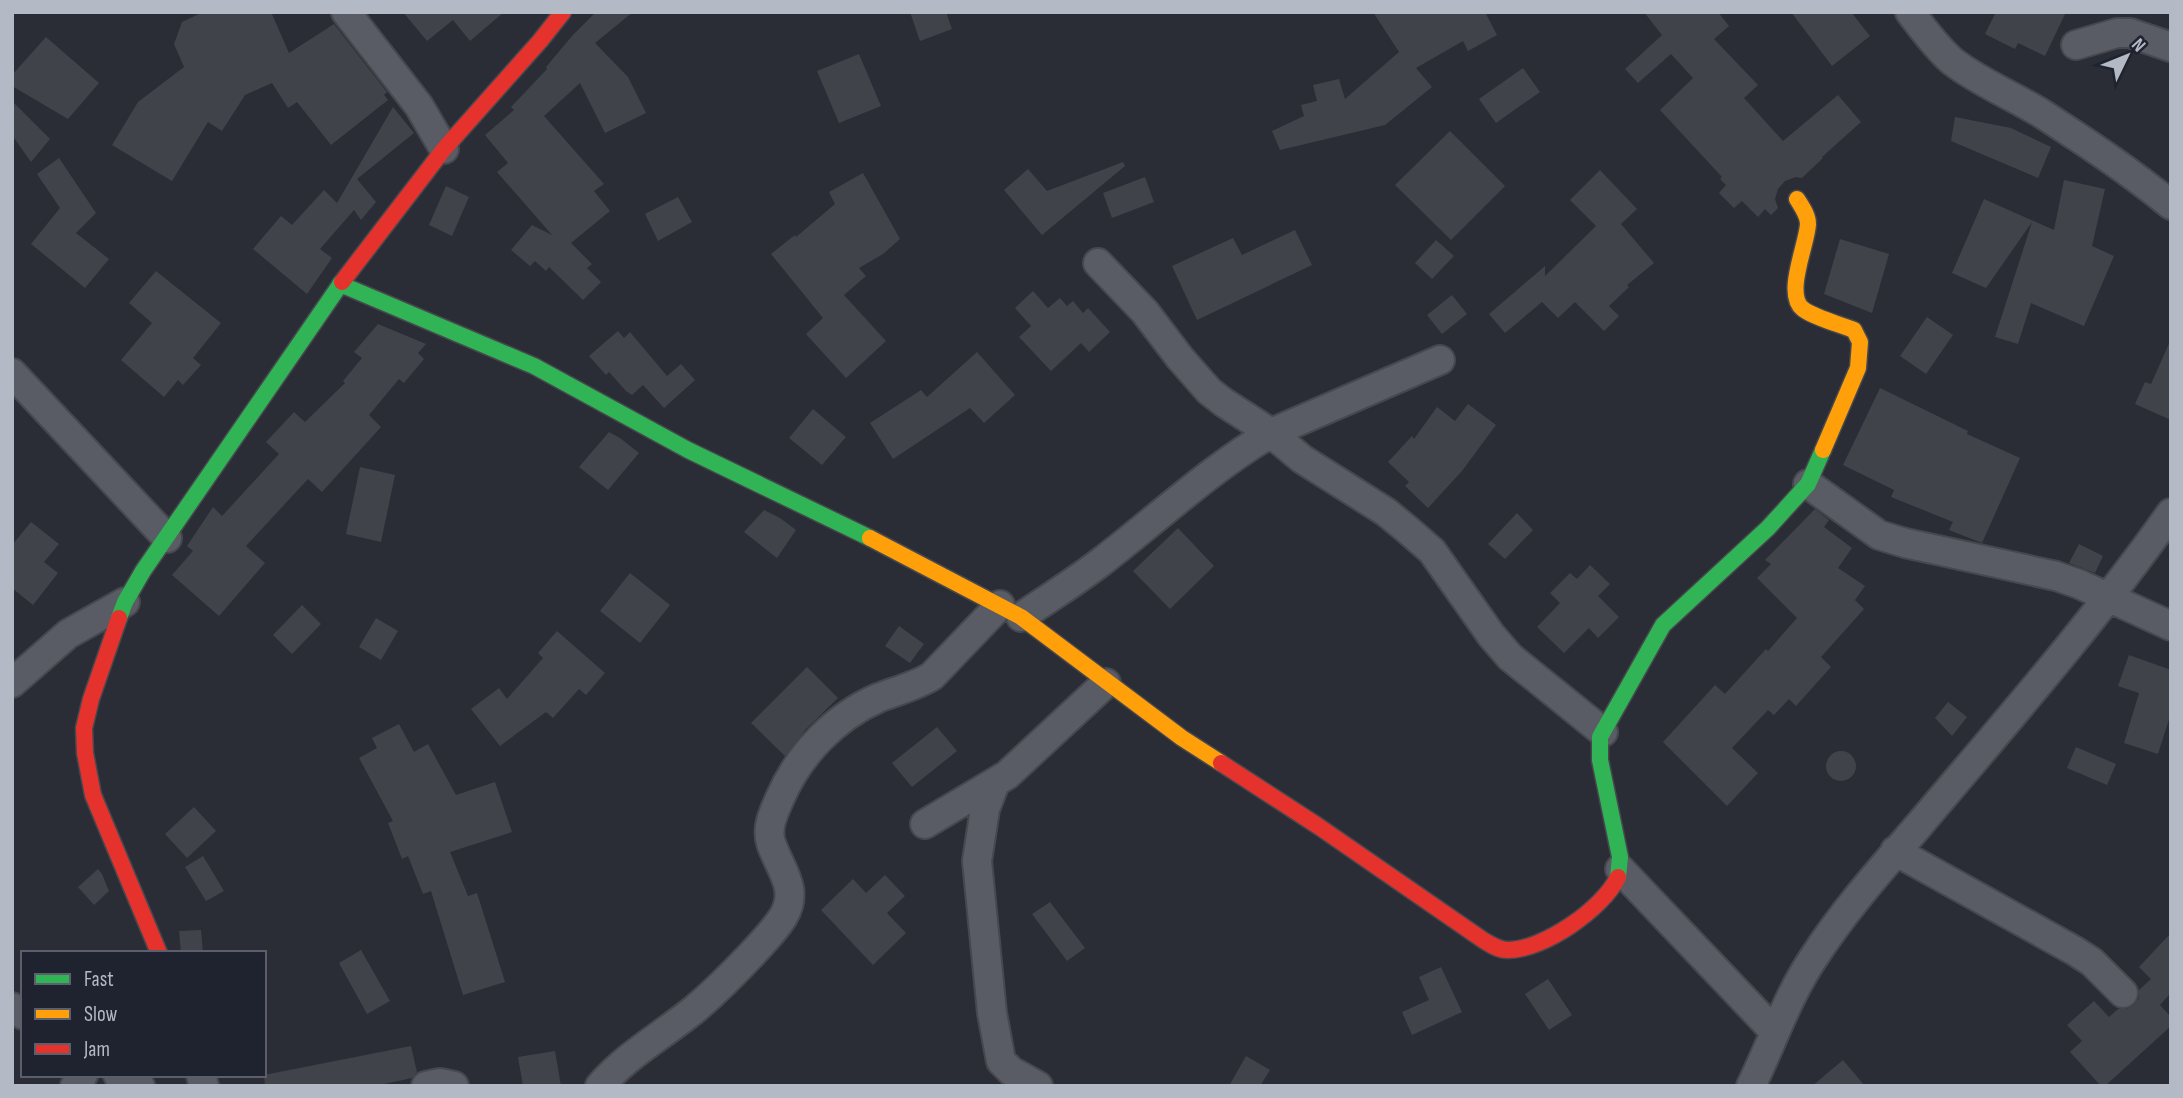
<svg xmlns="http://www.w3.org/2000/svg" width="2183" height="1098" font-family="'Sofia Sans Condensed',sans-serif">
	<rect width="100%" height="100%" fill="#2a2d35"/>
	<path fill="#41434a" d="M203 12H271L289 53 334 24 387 92 384 95 388 100 331 145 297 102 288 108 272 83 245 95 222 131 208 122 172 181 112 145 138 102 184 67 174 44 182 22Z
		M403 12H504L470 41 453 20 427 41Z
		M596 12H633L595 43 628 77 646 113 605 133 580 83 544 116 604 184 594 191 610 211 571 243 592 264 587 268 601 282 583 300 549 267 546 271 535 261 530 266 511 250 532 225 552 235 497 172 508 163 485 135 514 110 511 107 547 69 546 67 572 36Z
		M910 12H946L952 29 920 41Z
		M1373 12H1485L1497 35 1468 51 1463 41 1416 68 1432 87 1385 125 1280 150 1272 131 1304 116 1301 105 1317 101 1313 85 1339 79 1345 99 1399 52Z
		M1644 12H1718L1729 26 1714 39 1758 85 1744 98 1783 141 1838 95 1861 122 1822 157 1823 158 1802 178 1796 177 1785 181 1778 189 1775 199 1778 208 1771 215 1765 209 1758 217 1742 201 1734 208 1719 193 1726 185 1720 179 1722 177 1660 110 1693 78 1671 54 1638 83 1625 69 1662 35Z
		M1791 12H1851L1870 36 1832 66Z
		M1996 12H2066L2045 56 2018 43 2015 49 1985 34Z
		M46 37 99 83 68 119 12 86V75Z
		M859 54 881 106 839 123 817 71Z
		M1523 68 1540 92 1496 123 1479 99Z
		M12 101 50 139 31 162 12 135Z
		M393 107 414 133 357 179 376 202 361 220 354 210 320 249 332 258 307 294 253 249 281 216 292 225 324 190 337 203Z
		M1955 117 2011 128 2051 147 2038 178 1951 141Z
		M1450 131 1505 186 1451 240 1395 185Z
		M59 158 96 213 76 233 109 259 85 288 31 244 60 208 37 174Z
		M1123 162 1125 166 1042 235 1004 190 1028 169 1047 191Z
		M1600 170 1637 209 1621 224 1654 263 1627 285 1629 287 1609 306 1619 316 1604 331 1575 302 1558 318 1542 302 1505 333 1489 314 1545 266V276L1596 226 1570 200Z
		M863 173 900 239 883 254 859 268 866 276 844 295 886 341 846 378 806 334 823 318 771 254 795 235 796 237 835 204 829 192Z
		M1145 177 1154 202 1112 218 1103 193Z
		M2064 180 2105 189 2092 246 2114 256 2084 326 2031 303 2018 344 1995 337 2032 222 1986 288 1952 273 1984 199 2054 230Z
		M446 186 469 197 452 236 429 225Z
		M678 197 692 222 658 241 645 214Z
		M1295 230 1312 265 1197 320 1172 266 1233 238 1242 255Z
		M1840 239 1889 254 1872 313 1824 294Z
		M1436 240 1454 256 1432 279 1415 263Z
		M156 271 221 323 193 358 201 365 183 385 178 380 164 397 121 360 152 323 129 303Z
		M1033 291 1048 308 1060 298 1067 306 1073 301 1083 313 1088 308 1110 332 1089 352 1081 343 1051 371 1019 337 1031 326 1015 308Z
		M1452 295 1467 314 1442 334 1427 315Z
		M1927 317 1953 335 1926 374 1900 356Z
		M378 324 426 344 418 353 424 359 404 383 399 379 369 415 381 427 322 492 308 479 246 546 265 563 219 616 172 575 193 551 187 546 213 507 222 516 279 454 266 442 294 412 305 422 345 383 343 381 362 358 354 352Z
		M618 331 624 338 630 332 667 376 681 364 695 380 664 408 643 385 632 395 626 391 609 372 606 375 589 356Z
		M2171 339V420L2135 404 2145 382 2151 384Z
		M977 352 1015 395 984 423 970 408 893 459 870 423 921 390 927 397Z
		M1880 388 1968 431 1967 434 2020 458 1982 543 1949 530 1953 522 1891 497 1894 490 1843 465Z
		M1468 404 1496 425 1462 471 1428 508 1405 486 1409 482 1388 462 1412 436 1414 439 1437 407 1455 421Z
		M813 409 846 437 822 465 789 438Z
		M609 432 620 438 639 453 608 490 579 467Z
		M360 467 395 475 381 542 346 534Z
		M1815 509 1829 520 1824 527 1852 548 1838 568 1865 586 1855 600 1864 609 1821 657 1831 667 1796 706 1789 699 1774 715 1768 710 1732 748 1758 773 1727 806 1663 742 1715 685 1725 694 1766 649 1768 651 1797 618 1757 578 1771 564 1765 560Z
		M764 510 780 518 796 530 777 558 744 532Z
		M1517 513 1533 530 1505 559 1488 544Z
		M31 522 59 544 44 562 58 573 33 605 12 588V545Z
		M1178 528 1214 566 1170 609 1133 571Z
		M2079 544 2103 556 2095 573 2069 563Z
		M1590 565 1610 584 1598 596 1619 617 1598 638 1589 628 1564 653 1537 627 1560 603 1550 593 1570 573 1577 579Z
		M630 573 670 605 640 643 600 611Z
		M302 605 321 624 292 654 273 635Z
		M376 618 398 631 381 660 359 647Z
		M899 626 924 644 910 663 885 646Z
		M557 631 605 673 586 695 579 689 553 718 546 712 500 746 471 709 499 688 507 699 543 658 538 653Z
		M2129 655 2171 670V713L2158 754 2124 743 2139 693 2118 686Z
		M807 667 838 698 806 729 785 756 751 723Z
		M1948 702 1967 717 1952 736 1935 718Z
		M399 724 414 752 428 744 456 795 495 782 512 832 450 852 468 896 477 893 505 982 463 995 431 891 423 894 408 856 402 859 388 823 393 821 359 758 377 748 372 738Z
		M937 727 957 751 912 787 892 763Z
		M2076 747 2116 764 2107 785 2067 768Z
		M1826 766a15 15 0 1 1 30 0a15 15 0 1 1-30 0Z
		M194 807 216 831 187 858 165 834Z
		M203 856 224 891 206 901 185 867Z
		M98 869 102 874 109 891 94 905 78 887Z
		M885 875 905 896 887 913 906 933 873 965 821 910 853 879 866 893Z
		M1050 902 1085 948 1067 961 1032 914Z
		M201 930 203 953H181L179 931Z
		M2171 933V996L2169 995 2160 1005 2171 1017V1026L2105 1086H2101L2070 1052 2082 1041 2067 1025 2094 1001 2109 1017 2118 1009H2127L2134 1005 2139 998V990L2151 979 2139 967Z
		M361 950 390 1001 367 1014 339 963Z
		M1441 967 1462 1012 1412 1035 1402 1012 1429 1000 1419 977Z
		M1548 979 1572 1015 1549 1030 1525 994Z
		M411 1046 417 1072 412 1078 375 1086H265L264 1075Z
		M555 1051 561 1086H523L518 1057Z
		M1246 1056 1270 1070 1260 1086H1229Z
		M1843 1060 1865 1086H1812Z"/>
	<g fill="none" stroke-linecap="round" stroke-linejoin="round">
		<defs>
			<path id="street" d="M346 12 419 106 444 149
				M1910 12C1923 29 1936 47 1952 61 1980 83 2014 96 2044 115 2087 143 2131 172 2171 205
				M2076 45 2117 33H2130L2171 47
				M1098 263 1145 312 1180 358 1209 391 1223 402 1271 433 1302 459 1386 512 1409 531 1432 551 1491 635 1510 657 1603 732
				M12 373 167 538
				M1808 484 1879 535 1905 543 2056 576 2079 584 2171 626
				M1021 617C1047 599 1075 582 1101 562 1157 519 1210 469 1271 433L1440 360
				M12 683 68 634 125 602
				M995 783 985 809 977 861 992 1013 1001 1061 1011 1071 1038 1086
				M925 824 1007 775 1106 683
				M1895 851 2075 951 2092 962 2123 993
				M1620 869 1774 1031
				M12 1007 23 1015
				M118 1075 140 1086
				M201 1075 204 1086
				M75 1086 83 1075
				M426 1086 440 1083 454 1086
				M600 1086C628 1054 663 1035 695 1009 715 992 734 973 752 954 763 942 774 931 783 917 800 889 780 870 771 843 766 827 774 812 780 798 799 754 835 717 878 698 896 691 916 686 932 676L1000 605
				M1751 1086C1772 1043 1787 997 1814 957 1845 909 1883 867 1920 824 2006 722 2094 622 2171 513"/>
			<path id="fast" d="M340 284 534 366 688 450 870 538
				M119 618 125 602 143 571 342 282
				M1618 877 1620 857 1600 760V737L1663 625 1768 528 1808 484 1823 450"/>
			<path id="slow" d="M1797 199C1802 207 1808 215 1808 224 1807 245 1784 294 1803 309 1815 318 1839 324 1854 330L1860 342 1858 368 1823 450
				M870 538 1021 617 1182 738 1221 763"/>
			<path id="jam" d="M342 282 444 149 540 41 563 12
				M119 618 91 699 84 728 85 753 93 795 159 953
				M1221 763 1318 826 1483 940C1491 945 1499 950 1508 950 1543 950 1603 909 1618 877"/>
		</defs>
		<use href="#street" stroke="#46484e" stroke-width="32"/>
		<use href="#fast" stroke="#46484e" stroke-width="19"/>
		<use href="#slow" stroke="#46484e" stroke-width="19"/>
		<use href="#jam" stroke="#46484e" stroke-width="19"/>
		<use href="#street" stroke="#595c64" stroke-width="28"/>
		<use href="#fast" stroke="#30b455" stroke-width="16"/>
		<use href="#slow" stroke="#ff9f0a" stroke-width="16"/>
		<use href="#jam" stroke="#e5322d" stroke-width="16"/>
	</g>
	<rect width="2183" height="1098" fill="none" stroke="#b4b9c6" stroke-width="28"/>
	<rect x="21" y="951" width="245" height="126" fill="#1e232f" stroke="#5a5f6b" stroke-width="2"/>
	<rect x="35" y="974" width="35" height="10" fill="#30b455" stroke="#5a5f6b" stroke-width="2"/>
	<text x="84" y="986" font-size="21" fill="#b4b9c6">Fast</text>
	<rect x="35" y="1009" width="35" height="10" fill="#ff9f0a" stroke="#5a5f6b" stroke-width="2"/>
	<text x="84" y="1021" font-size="21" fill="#b4b9c6">Slow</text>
	<rect x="35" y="1044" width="35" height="10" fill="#e5322d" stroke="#5a5f6b" stroke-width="2"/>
	<text x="84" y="1056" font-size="21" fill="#b4b9c6">Jam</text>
	<g transform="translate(2127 56) rotate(47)" stroke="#1e232f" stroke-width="5" paint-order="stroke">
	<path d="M0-5L12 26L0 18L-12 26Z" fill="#b4b9c6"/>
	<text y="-10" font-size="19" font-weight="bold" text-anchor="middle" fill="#b4b9c6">N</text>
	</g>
</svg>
